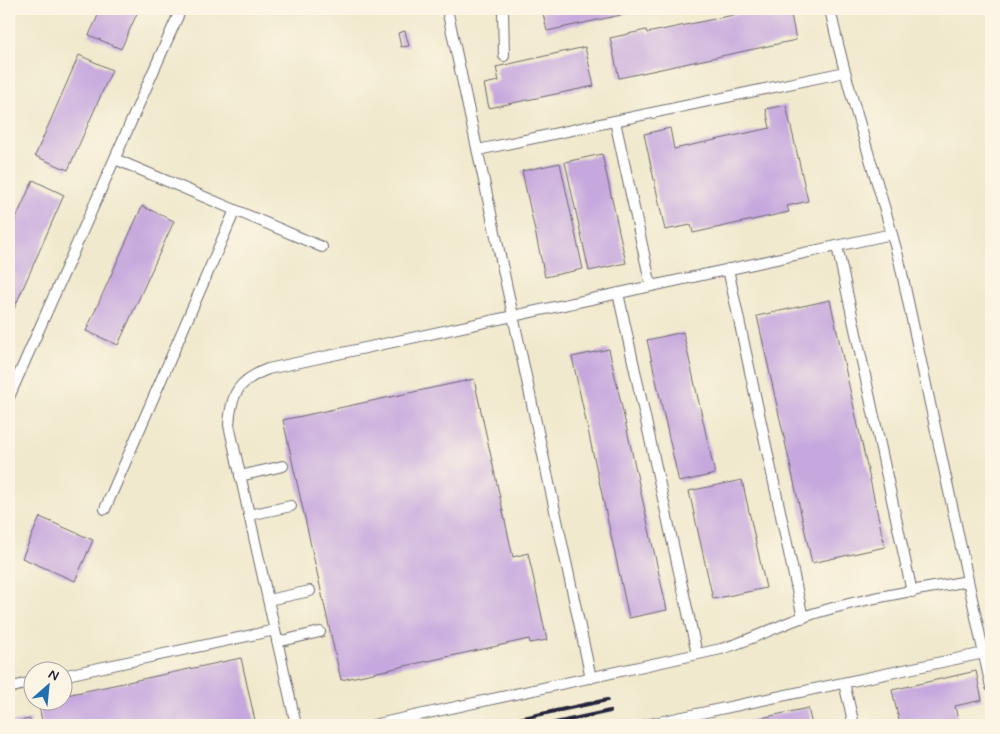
<svg xmlns="http://www.w3.org/2000/svg" width="1000" height="734" font-family="Mynerve,sans-serif">
	<rect width="100%" height="100%" fill="#fcf5e5"/>
	<filter id="ink" filterUnits="userSpaceOnUse"><feTurbulence type="fractalNoise" baseFrequency=".02" numOctaves="2"/><feDisplacementMap in="SourceGraphic" scale="10" xChannelSelector="R" yChannelSelector="G"/><feConvolveMatrix kernelMatrix="1 2 1 2 8 2 1 2 1" color-interpolation-filters="sRGB"/></filter>
	<filter id="wash" filterUnits="userSpaceOnUse"><feTurbulence type="fractalNoise" baseFrequency=".0096" numOctaves="4" result="noise"/><feDisplacementMap in="SourceGraphic" scale="20" xChannelSelector="R" yChannelSelector="G"/><feGaussianBlur stdDeviation="1.12" result="paint"/><feColorMatrix in="noise" values="0 0 0 0 0 0 0 0 0 0 0 0 0 0 0 0 0 1.4 0 .05"/><feComposite in="paint" operator="in"/></filter>
	<g filter="url(#wash)">
		<rect width="100%" height="100%" fill="#f0e9cd"/>
		<g id="blocks">
			<path fill="#c6a8de" d="M101 9H139L121 49 89 35Z
				M542 9H644V10L547 31Z
				M762 9H790L796 40 619 78 610 38 646 30 647 33Z
				M405 31 409 46 401 47 398 33Z
				M585 47 594 86 489 108 484 84 499 81 496 67Z
				M79 55 112 70 68 170 35 156Z
				M786 105 808 201 787 206 789 212 693 233 691 225 665 230 644 134 670 128 674 149 770 128 766 109Z
				M602 154 626 263 589 271 565 162Z
				M560 163 583 269 545 277 522 171Z
				M33 180 64 195 9 320V234Z
				M142 206 174 221 118 345 86 331Z
				M830 300 885 547 812 563 757 316Z
				M683 332 715 474 679 482 647 340Z
				M609 349 667 610 629 618 572 357Z
				M474 379 513 557 528 553 547 640 530 643 529 639 341 680 283 420Z
				M742 480 766 588 713 599 689 491Z
				M40 517 93 540 75 581 22 558Z
				M241 658 256 725H43L38 702H62V696Z
				M976 671 982 700 955 706 959 725H900L892 690Z
				M808 708 812 725H733V724Z
				M30 719 31 725H9V723Z"/>
		</g>
	</g>
	<g filter="url(#ink)">
		<use href="#blocks" fill-opacity="0" stroke="#6a686e" stroke-width="1"/>
		<g fill="none" stroke-linecap="round" stroke-linejoin="round">
			<defs>
				<path id="lane" d="M447 9 591 678
					M503 9 504 56
					M830 9C848 95 878 179 900 264L991 687
					M615 121 651 286
					M478 150 845 72
					M115 159 322 247
					M837 246 912 592
					M728 269 803 618
					M618 293 697 654
					M9 397 181 9
					M240 476 283 466
					M105 509 235 210
					M249 515 291 506
					M268 600 310 591
					M277 642 320 632
					M62 676 275 630
					M844 683 854 725
					M9 688 32 682
					M296 725 229 425C231 394 238 380 268 369L892 234
					M373 725 721 649C749 641 775 627 803 617 856 599 913 591 968 581
					M645 725 984 653"/>
			</defs>
			<use href="#lane" stroke="#6a686e" stroke-width="12"/>
			<use href="#lane" stroke="#fff" stroke-width="10"/>
			<path stroke="#22223b" stroke-width="4" d="M490 725 607 700
				M546 725 610 711"/>
		</g>
	</g>
	<rect width="1000" height="734" fill="none" stroke="#fcf5e5" stroke-width="30"/>
	<g transform="translate(48 686) rotate(27)"><circle r="24" fill="#fcf5e5" stroke="#a5a1a1"/>
	<path d="M0-4L9 19L0 12L-9 19Z" fill="#1f6fb2"/>
	<text y="-8" font-size="14" font-weight="bold" text-anchor="middle" fill="#22223b">N</text>
	</g>
</svg>
